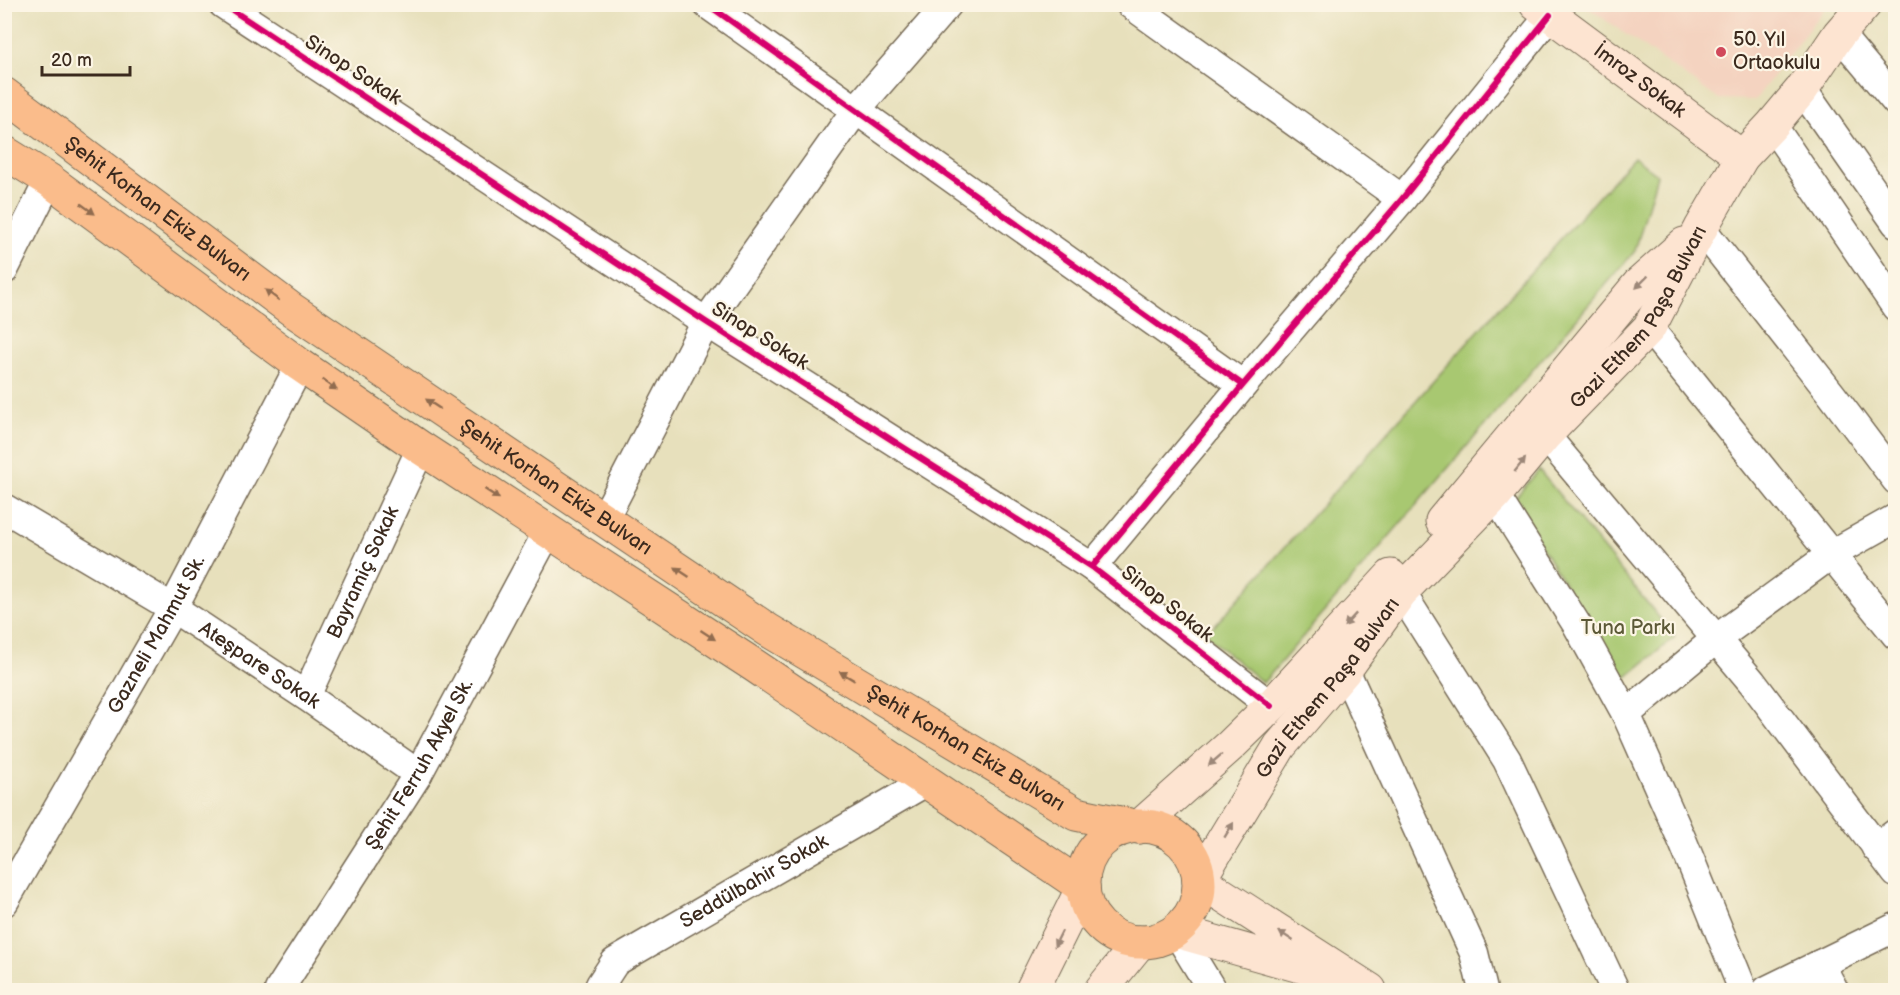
<svg xmlns="http://www.w3.org/2000/svg" width="1900" height="995" font-family="'Balsamiq Sans',sans-serif">
	<rect width="100%" height="100%" fill="#fcf5e5"/>
	<filter id="ink" filterUnits="userSpaceOnUse"><feTurbulence type="fractalNoise" baseFrequency=".0167" numOctaves="2"/><feDisplacementMap in="SourceGraphic" scale="12" xChannelSelector="R" yChannelSelector="G"/><feConvolveMatrix kernelMatrix="1 2 1 2 8 2 1 2 1" color-interpolation-filters="sRGB"/></filter>
	<filter id="wash" filterUnits="userSpaceOnUse"><feTurbulence type="fractalNoise" baseFrequency=".008" numOctaves="4" result="noise"/><feDisplacementMap in="SourceGraphic" scale="24" xChannelSelector="R" yChannelSelector="G"/><feGaussianBlur stdDeviation="1.35" result="paint"/><feColorMatrix in="noise" values="0 0 0 0 0 0 0 0 0 0 0 0 0 0 0 0 0 1.4 0 .05"/><feComposite in="paint" operator="in"/></filter>
	<g filter="url(#wash)">
		<rect width="100%" height="100%" fill="#e7e0bc"/>
		<path fill="#f4d3c0" d="M1584 5H1827L1755 100 1718 99Z"/>
		<path fill="#a8c871" stroke="#727948" stroke-width="1.5" d="M1634 157 1657 175 1635 251 1263 683 1206 635Z
			M1539 470 1675 637 1623 680 1513 500Z"/>
	</g>
	<g filter="url(#ink)">
		<g fill="none" stroke-linecap="round" stroke-linejoin="round">
			<defs>
				<g id="street">
					<path d="M223 4 706 322 1092 567 1271 706"/>
					<path d="M707 4 1243 385"/>
					<path d="M1130 4 1402 199"/>
					<path d="M1839 34 1896 102"/>
					<path d="M1802 89 1896 223"/>
					<path d="M1772 125 1896 307"/>
					<path d="M1701 228 1832 395 1896 480"/>
					<path d="M4 270 49 180"/>
					<path d="M1649 328 1896 635"/>
					<path d="M1545 435 1752 682 1896 873"/>
					<path d="M1495 495 1577 625 1626 714 1683 842 1743 990"/>
					<path id="s1" d="M4 508 173 608 306 696 418 774"/>
					<path d="M604 519 706 322 855 111 948 4"/>
					<path d="M1092 567 1243 385 1402 199 1550 15"/>
					<path d="M1401 592 1507 760 1615 990"/>
					<path d="M1345 670 1474 953 1483 990"/>
					<path id="s2" d="M306 696 421 448"/>
					<path d="M1626 714 1716 639 1832 554 1896 518"/>
					<path d="M1876 848 1896 833"/>
					<path id="s3" d="M4 902 173 608 300 365"/>
					<path d="M1176 931 1212 990"/>
					<path d="M1820 964 1834 990"/>
					<path id="s4" d="M279 990 418 774 548 531"/>
					<path id="s5" d="M606 990 600 985 615 962 926 782"/>
					<path d="M1767 990 1896 927"/>
				</g>
				<g id="secondary">
					<path id="s6" d="M1536 4 1742 157"/>
					<path d="M1442 521 1639 284 1684 244"/>
					<path d="M1139 827 1231 745 1271 706 1391 576"/>
					<path d="M1176 931 1325 973"/>
					<path d="M1032 990 1083 887"/>
					<path d="M1101 990 1140 942"/>
					<path id="s7" d="M1370 990 1199 880 1280 746 1345 670 1401 592 1495 495 1545 435 1649 328 1701 228 1742 157 1772 125 1802 89 1839 34 1865 4"/>
				</g>
				<g id="primary">
					<path id="s8" d="M4 94 291 309 768 630 1076 814 1139 827"/>
					<path d="M4 152 49 180 300 365 421 448 755 666 1083 887"/>
					<circle cx="1141" cy="884" r="58"/>
				</g>
			</defs>
			<use href="#street" stroke="#776a55" stroke-width="31"/>
			<use href="#secondary" stroke="#776a55" stroke-width="35"/>
			<use href="#primary" stroke="#776a55" stroke-width="35"/>
			<use href="#street" stroke="#fff" stroke-width="28"/>
			<use href="#secondary" stroke="#fde4d1" stroke-width="33"/>
			<use href="#primary" stroke="#fabc8b" stroke-width="33"/>
			<defs>
				<path id="cycleway" d="M223 4 706 322 1092 567 1271 706
					M707 4 1243 385
					M1092 567 1243 385 1402 199 1550 15"/>
			</defs>
			<use href="#cycleway" stroke="#fcf5e5" stroke-width="10"/>
			<use href="#cycleway" stroke="#d6006c" stroke-width="6"/>
		</g>
		<defs><path id="oneway-solid" d="M-6-.8H1V-3.2L6.5 0L1 3.2V.8H-6Z" transform="scale(1.5)"/></defs>
		<g fill="#916c4f">
			<use href="#oneway-solid" transform="translate(88 209) rotate(36)"/>
			<use href="#oneway-solid" transform="translate(272 295) rotate(-143)"/>
			<use href="#oneway-solid" transform="translate(330 385) rotate(35)"/>
			<use href="#oneway-solid" transform="translate(433 404) rotate(-146)"/>
			<use href="#oneway-solid" transform="translate(492 494) rotate(33)"/>
			<use href="#oneway-solid" transform="translate(682 572) rotate(-146)"/>
			<use href="#oneway-solid" transform="translate(708 635) rotate(33)"/>
			<use href="#oneway-solid" transform="translate(847 676) rotate(-149)"/>
		</g>
		<g fill="#9c8778">
			<use href="#oneway-solid" transform="translate(1642 282) rotate(135)"/>
			<use href="#oneway-solid" transform="translate(1520 465) rotate(-51)"/>
			<use href="#oneway-solid" transform="translate(1350 620) rotate(133)"/>
			<use href="#oneway-solid" transform="translate(1215 760) rotate(139)"/>
			<use href="#oneway-solid" transform="translate(1229 830) rotate(-59)"/>
			<use href="#oneway-solid" transform="translate(1286 936) rotate(-147)"/>
			<use href="#oneway-solid" transform="translate(1058 939) rotate(116)"/>
		</g>
	</g>
	<circle fill="#d1495b" stroke="#fcf5e5" stroke-width="2" cx="1721" cy="52" r="6"/>
	<g text-anchor="middle" dominant-baseline="central" stroke-width="4.5" stroke-linejoin="round" paint-order="stroke">
		<g font-size="20" fill="#3b2a1e" stroke="#fcf5e5" text-anchor="start">
			<text x="1733" y="40">50. Yıl<tspan x="1733" dy="23">Ortaokulu</tspan></text>
		</g>
		<g font-size="20" fill="#3b2a1e" stroke="#fcf5e5">
			<text transform="translate(353 70) rotate(33)">Sinop Sokak</text>
			<text stroke="none"><textPath href="#s6" startOffset="129">İmroz Sokak</textPath></text>
			<text stroke="none"><textPath href="#s8" startOffset="192">Şehit Korhan Ekiz Bulvarı</textPath></text>
			<text stroke="none"><textPath href="#s7" startOffset="921">Gazi Ethem Paşa Bulvarı</textPath></text>
			<text transform="translate(760 336) rotate(32)">Sinop Sokak</text>
			<text stroke="none"><textPath href="#s8" startOffset="678">Şehit Korhan Ekiz Bulvarı</textPath></text>
			<text stroke="none"><textPath href="#s2" startOffset="136">Bayramiç Sokak</textPath></text>
			<text transform="translate(1167 604) rotate(38)">Sinop Sokak</text>
			<text stroke="none"><textPath href="#s3" startOffset="308">Gazneli Mahmut Sk.</textPath></text>
			<text stroke="none"><textPath href="#s1" startOffset="300">Ateşpare Sokak</textPath></text>
			<text stroke="none"><textPath href="#s7" startOffset="435">Gazi Ethem Paşa Bulvarı</textPath></text>
			<text stroke="none"><textPath href="#s8" startOffset="1164">Şehit Korhan Ekiz Bulvarı</textPath></text>
			<text stroke="none"><textPath href="#s4" startOffset="266">Şehit Ferruh Akyel Sk.</textPath></text>
			<text stroke="none"><textPath href="#s5" startOffset="196">Seddülbahir Sokak</textPath></text>
		</g>
		<g font-size="20" fill="#5c5937" stroke="#fcf5e5">
			<text x="1628" y="628">Tuna Parkı</text>
		</g>
	</g>
	<rect width="1900" height="995" fill="none" stroke="#fcf5e5" stroke-width="24"/>
	<path d="M42 66v9h88v-9" fill="none" stroke="#3b2a1e" stroke-width="3"/>
	<text x="51" y="66" font-size="18" fill="#3b2a1e" stroke="#fcf5e5" stroke-width="4.5" paint-order="stroke">20 m</text>
</svg>
